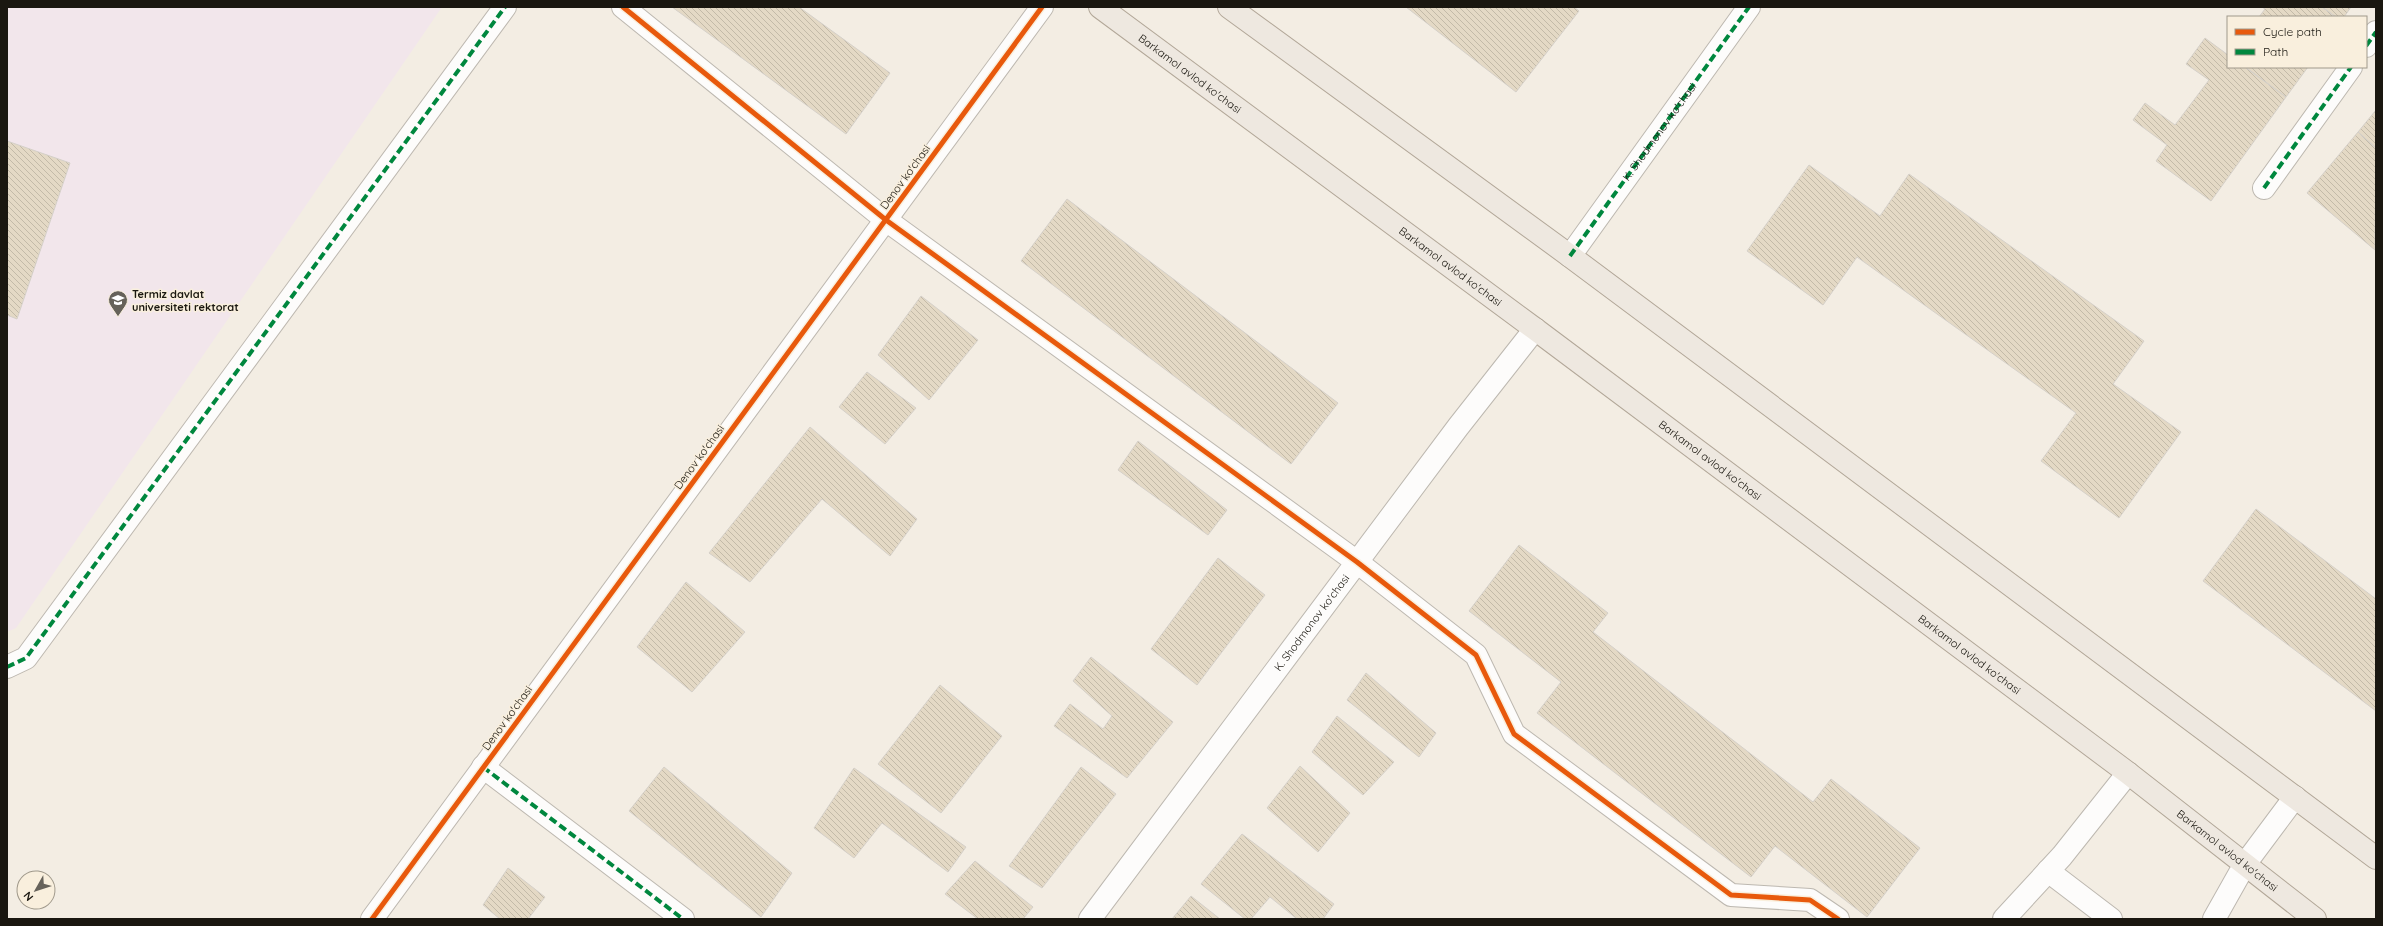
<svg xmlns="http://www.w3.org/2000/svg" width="2383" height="926" font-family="Quicksand,sans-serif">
	<defs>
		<pattern id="building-back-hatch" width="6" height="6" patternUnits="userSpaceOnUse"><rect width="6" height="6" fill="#e4d9c5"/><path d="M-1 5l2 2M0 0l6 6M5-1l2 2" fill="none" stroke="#c3baa8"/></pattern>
	</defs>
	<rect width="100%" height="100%" fill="#f3ede3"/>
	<path fill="#f2e6eb" d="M7 7H442L16 628 7 632Z"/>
	<path fill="url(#building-back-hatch)" stroke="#d5d0c9" d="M672 7H799L890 73 846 134Z
		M1406 7H1574L1579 11 1516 92Z
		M2262 7H2322L2336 17H2259L2265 9Z
		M2322 7H2351L2344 17H2336Z
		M2205 38 2228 55V67H2245L2286 97 2211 201 2156 161 2167 145 2133 120 2145 103 2175 125 2209 80 2186 64Z
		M2245 67H2308L2286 97Z
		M2376 110V148L2358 132Z
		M2358 132 2376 148 2375 250 2307 193Z
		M7 141 70 163 17 319 7 315Z
		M1809 165 1880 216 1909 174 2144 341 2113 384 2181 432 2119 518 2041 461 2076 413 1857 257 1823 305 1747 251Z
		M1067 199 1338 403 1291 464 1021 261Z
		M921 296 978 340 929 400 878 355Z
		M867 372 916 408 885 444 839 407Z
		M810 427 917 519 890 556 822 499 750 582 709 553Z
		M1138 441 1227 510 1208 535 1118 470Z
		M2256 509 2376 599V711L2203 581Z
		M1519 545 1608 613 1593 632 1813 802 1831 779 1920 848 1867 917 1775 846 1751 877 1537 713 1561 682 1469 611Z
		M1218 558 1265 595 1197 685 1151 649Z
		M686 582 745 632 692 692 637 647Z
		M1091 657 1173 722 1127 778 1054 726 1070 704 1103 729 1112 716 1073 681Z
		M1366 673 1436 733 1419 757 1347 700Z
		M940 685 1002 736 941 813 878 764Z
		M1337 716 1394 762 1363 795 1312 752Z
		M1300 766 1350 813 1318 852 1267 808Z
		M664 767 792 873 761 917 629 811Z
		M1081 767 1116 794 1042 888 1009 866Z
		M854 768 966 847 948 872 882 823 854 858 814 828Z
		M1242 834 1334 904 1323 919H1297L1270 897 1251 919H1245L1201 884Z
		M975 861 1033 907 1023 919H978L945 894Z
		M508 868 545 897 528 919H500L483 905Z
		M1191 896 1220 919H1172Z"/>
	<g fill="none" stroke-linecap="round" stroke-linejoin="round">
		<defs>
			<g id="minor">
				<path d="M623 7 886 220 1357 562 1476 655 1514 734 1731 895 1810 900 1838 919"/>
				<path d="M2366 46 2376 32"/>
				<path d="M2264 188 2351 67"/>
				<path id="s1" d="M1570 256 1749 7"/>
				<path d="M7 667 26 658 505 7"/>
				<path d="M483 767 683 919"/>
				<path d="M2048 871 2111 919"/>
				<path d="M372 919 1042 7"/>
				<path id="s2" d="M1090 919 1458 427 1535 329"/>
				<path d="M2004 919 2062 856 2128 773"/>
				<path d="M2214 919 2245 864 2295 797"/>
			</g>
			<g id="major">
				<path id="s3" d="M1100 7 1535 329 2128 773 2315 919"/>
				<path d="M1229 7 1570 256 2376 858"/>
			</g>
		</defs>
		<use href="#minor" stroke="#bdb8b0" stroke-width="24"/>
		<use href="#major" stroke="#b2a798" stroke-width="24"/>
		<use href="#minor" stroke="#fdfcfb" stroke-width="22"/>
		<use href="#major" stroke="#eee8e0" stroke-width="22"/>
		<path stroke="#00873e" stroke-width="4" stroke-dasharray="8 4" stroke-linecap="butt" d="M2366 46 2376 32
			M2264 188 2351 67
			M1570 256 1749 7
			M7 667 26 658 505 7
			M483 767 683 919"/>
		<defs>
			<path id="cycleway" d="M623 7 886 220 1357 562 1476 655 1514 734 1731 895 1810 900 1838 919
				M372 919 1042 7"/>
		</defs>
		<use href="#cycleway" stroke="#f9efdd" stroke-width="8"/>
		<use href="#cycleway" stroke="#e8590c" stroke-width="5"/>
	</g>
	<defs>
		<symbol id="university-pin" viewBox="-11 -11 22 30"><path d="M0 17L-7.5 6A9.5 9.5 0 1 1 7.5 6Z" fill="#66625a" stroke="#f9efdd"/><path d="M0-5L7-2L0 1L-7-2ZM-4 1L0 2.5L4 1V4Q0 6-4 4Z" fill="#fff"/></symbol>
	</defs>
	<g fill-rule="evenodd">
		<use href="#university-pin" x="107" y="289" width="22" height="30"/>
	</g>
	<g text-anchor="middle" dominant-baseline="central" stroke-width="3" stroke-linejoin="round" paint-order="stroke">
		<g font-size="11" fill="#1a1710" stroke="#f9efdd">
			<text stroke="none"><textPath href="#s3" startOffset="112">Barkamol avlod ko'chasi</textPath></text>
			<text stroke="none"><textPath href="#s1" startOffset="153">K. Shodmonov ko'chasi</textPath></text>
			<text transform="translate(905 177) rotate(-54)">Denov ko'chasi</text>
			<text stroke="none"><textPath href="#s3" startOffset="436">Barkamol avlod ko'chasi</textPath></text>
			<text transform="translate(699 457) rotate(-54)">Denov ko'chasi</text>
			<text stroke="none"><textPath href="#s3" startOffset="760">Barkamol avlod ko'chasi</textPath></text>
			<text stroke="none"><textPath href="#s2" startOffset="370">K. Shodmonov ko'chasi</textPath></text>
			<text stroke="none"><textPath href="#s3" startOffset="1084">Barkamol avlod ko'chasi</textPath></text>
			<text transform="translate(507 718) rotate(-54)">Denov ko'chasi</text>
			<text stroke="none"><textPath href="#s3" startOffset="1408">Barkamol avlod ko'chasi</textPath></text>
		</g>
		<g font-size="11" font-weight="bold" fill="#1a1710" stroke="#f9efdd" text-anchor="start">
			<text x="132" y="294">Termiz davlat<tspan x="132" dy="13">universiteti rektorat</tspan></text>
		</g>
	</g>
	<rect width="2383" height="926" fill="none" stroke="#1a1710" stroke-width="16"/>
	<rect x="2227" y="16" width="140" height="52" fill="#f9efdd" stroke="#a0998b"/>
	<rect x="2235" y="29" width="20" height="6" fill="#e8590c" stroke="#a0998b"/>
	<text x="2263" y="36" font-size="12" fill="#1a1710">Cycle path</text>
	<rect x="2235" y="49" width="20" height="6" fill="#00873e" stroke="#a0998b"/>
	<text x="2263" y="56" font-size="12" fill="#1a1710">Path</text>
	<g transform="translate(36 890) rotate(231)"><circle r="19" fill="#f9efdd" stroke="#a0998b"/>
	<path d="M0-3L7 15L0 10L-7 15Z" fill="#66625a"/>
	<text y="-6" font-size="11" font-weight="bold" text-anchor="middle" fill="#1a1710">N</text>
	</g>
</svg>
